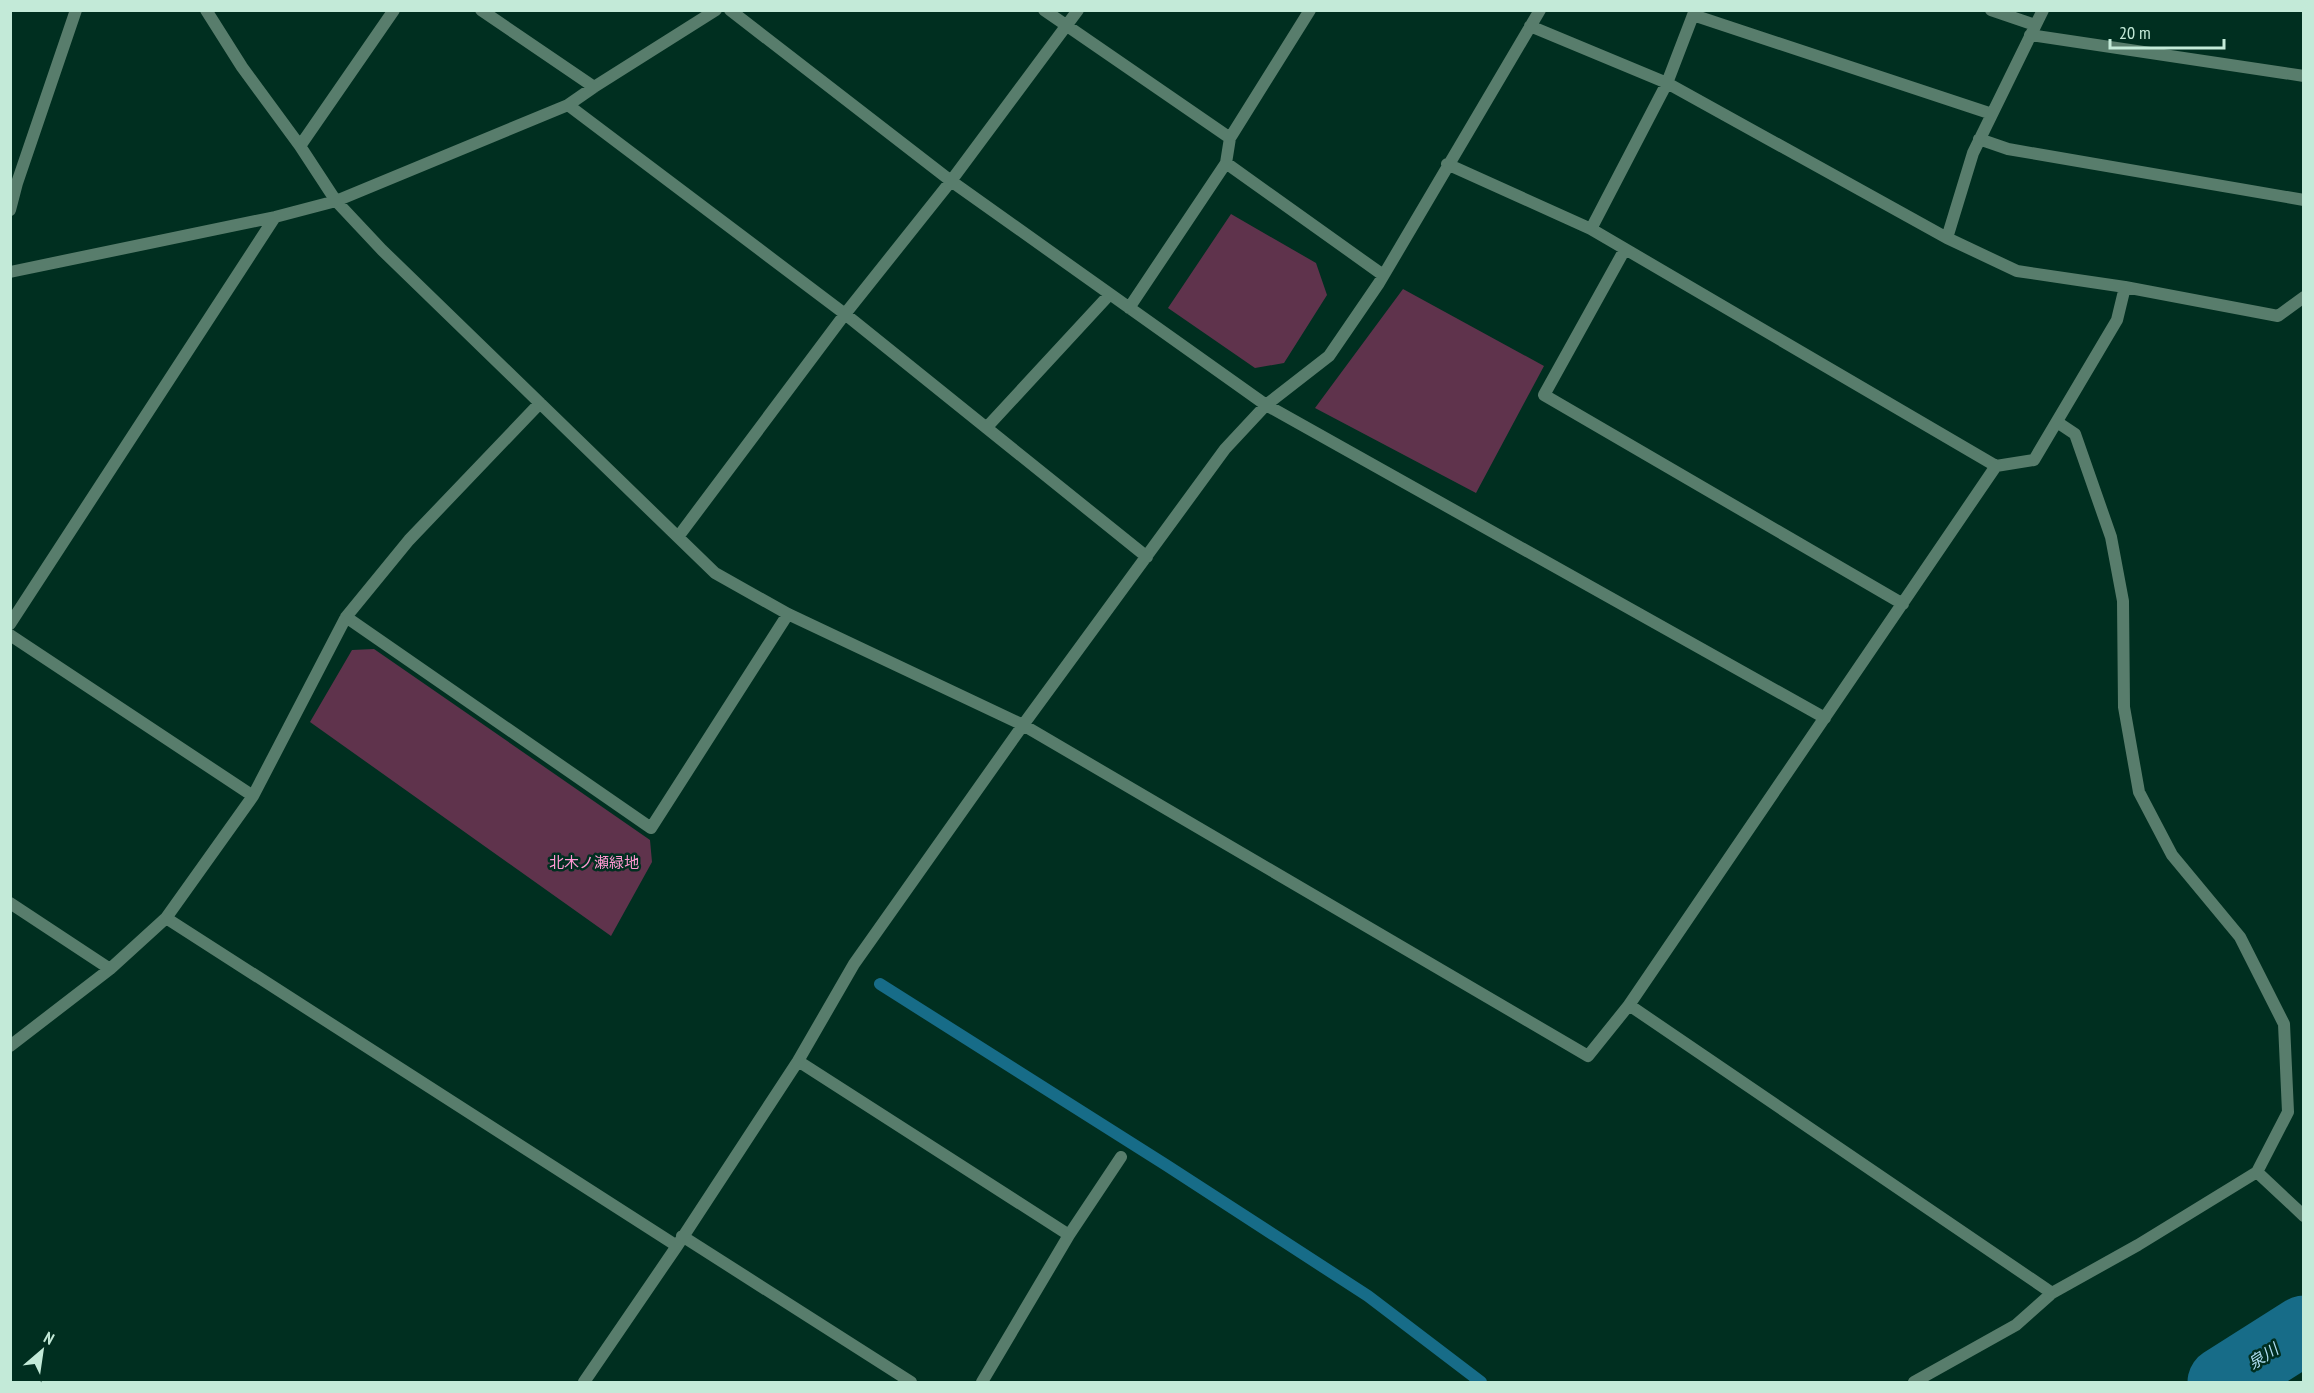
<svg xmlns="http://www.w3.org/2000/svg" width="2314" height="1393" font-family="'PT Sans Narrow','Noto Sans JP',sans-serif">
	<rect width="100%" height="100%" fill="#002f20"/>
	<path fill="#5f334c" d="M1231 214 1316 263 1327 295 1284 363 1255 368 1168 308Z
		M1403 289 1544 366 1476 493 1315 408Z
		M374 649 650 840 652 862 611 936 310 722 352 650Z"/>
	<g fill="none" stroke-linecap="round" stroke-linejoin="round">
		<path stroke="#176c88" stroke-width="12" d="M880 984 1166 1165 1368 1296 1481 1382"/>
		<path stroke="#176c88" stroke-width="69" d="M2222 1382 2304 1330"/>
		<path stroke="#587d6c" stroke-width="12" d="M206 10 242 67 300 146 336 201 382 250 715 573 788 614 1023 725 1588 1056 1629 1005 1996 466
			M481 10 594 87
			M730 10 951 181 1266 405 1825 718
			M1044 10 1230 138 1310 10
			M1991 10 2035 25
			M1693 15 1992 114
			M1530 26 1667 83 1947 238 2017 271 2125 287 2278 316 2304 297
			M2030 35 2304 76
			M568 105 845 314 1147 557
			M1230 138 1226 163 1383 275
			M1979 139 2008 149 2304 200
			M300 146 394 10
			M1447 164 1591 229 1996 466 2034 460 2117 320 2125 287
			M10 210 17 183 76 10
			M1591 229 1667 83 1695 10
			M1947 238 1973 153 2043 10
			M1625 249 1544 395 1903 604
			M10 272 275 217 336 201 568 105 594 87 716 10
			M1129 308 1226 163
			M987 427 1110 294
			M678 537 845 314 951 181 1078 10
			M346 617 651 828 788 614
			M10 624 275 217
			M10 635 253 796
			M10 903 110 969
			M166 918 677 1246
			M1629 1005 2052 1293
			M10 1046 110 969 166 918 253 796 346 617 409 540 540 403
			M798 1061 1069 1235
			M2257 1172 2304 1216
			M682 1236 911 1382
			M584 1382 677 1246 798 1061 854 964 1023 725 1225 449 1266 405 1329 356 1379 283 1540 10
			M982 1382 1069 1235 1121 1157
			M1914 1382 2016 1325 2052 1293 2138 1245 2257 1172 2288 1112 2284 1024 2240 937 2172 855 2139 792 2124 707 2123 601 2111 537 2075 434 2057 422"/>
	</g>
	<g text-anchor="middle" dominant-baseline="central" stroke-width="5" stroke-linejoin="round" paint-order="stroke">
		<g font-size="15" fill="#ff99d3" stroke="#002f20">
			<text x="594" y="862">北木ノ瀬緑地</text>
		</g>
		<g font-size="16" font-style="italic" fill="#b0dff3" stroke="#002f20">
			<text transform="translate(2263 1356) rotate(-33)">泉川</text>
		</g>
	</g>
	<rect width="2314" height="1393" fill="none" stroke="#c3ead8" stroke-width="24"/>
	<g transform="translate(42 1351) rotate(29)" stroke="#002f20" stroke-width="4.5" paint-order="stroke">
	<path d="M0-4.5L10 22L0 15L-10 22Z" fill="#c3ead8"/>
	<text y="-9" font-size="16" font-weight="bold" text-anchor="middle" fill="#c3ead8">N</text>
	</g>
	<path d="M2110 39v9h114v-9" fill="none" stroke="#c3ead8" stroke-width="3"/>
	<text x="2119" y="39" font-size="18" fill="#c3ead8" stroke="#002f20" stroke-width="4.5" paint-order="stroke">20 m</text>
</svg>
